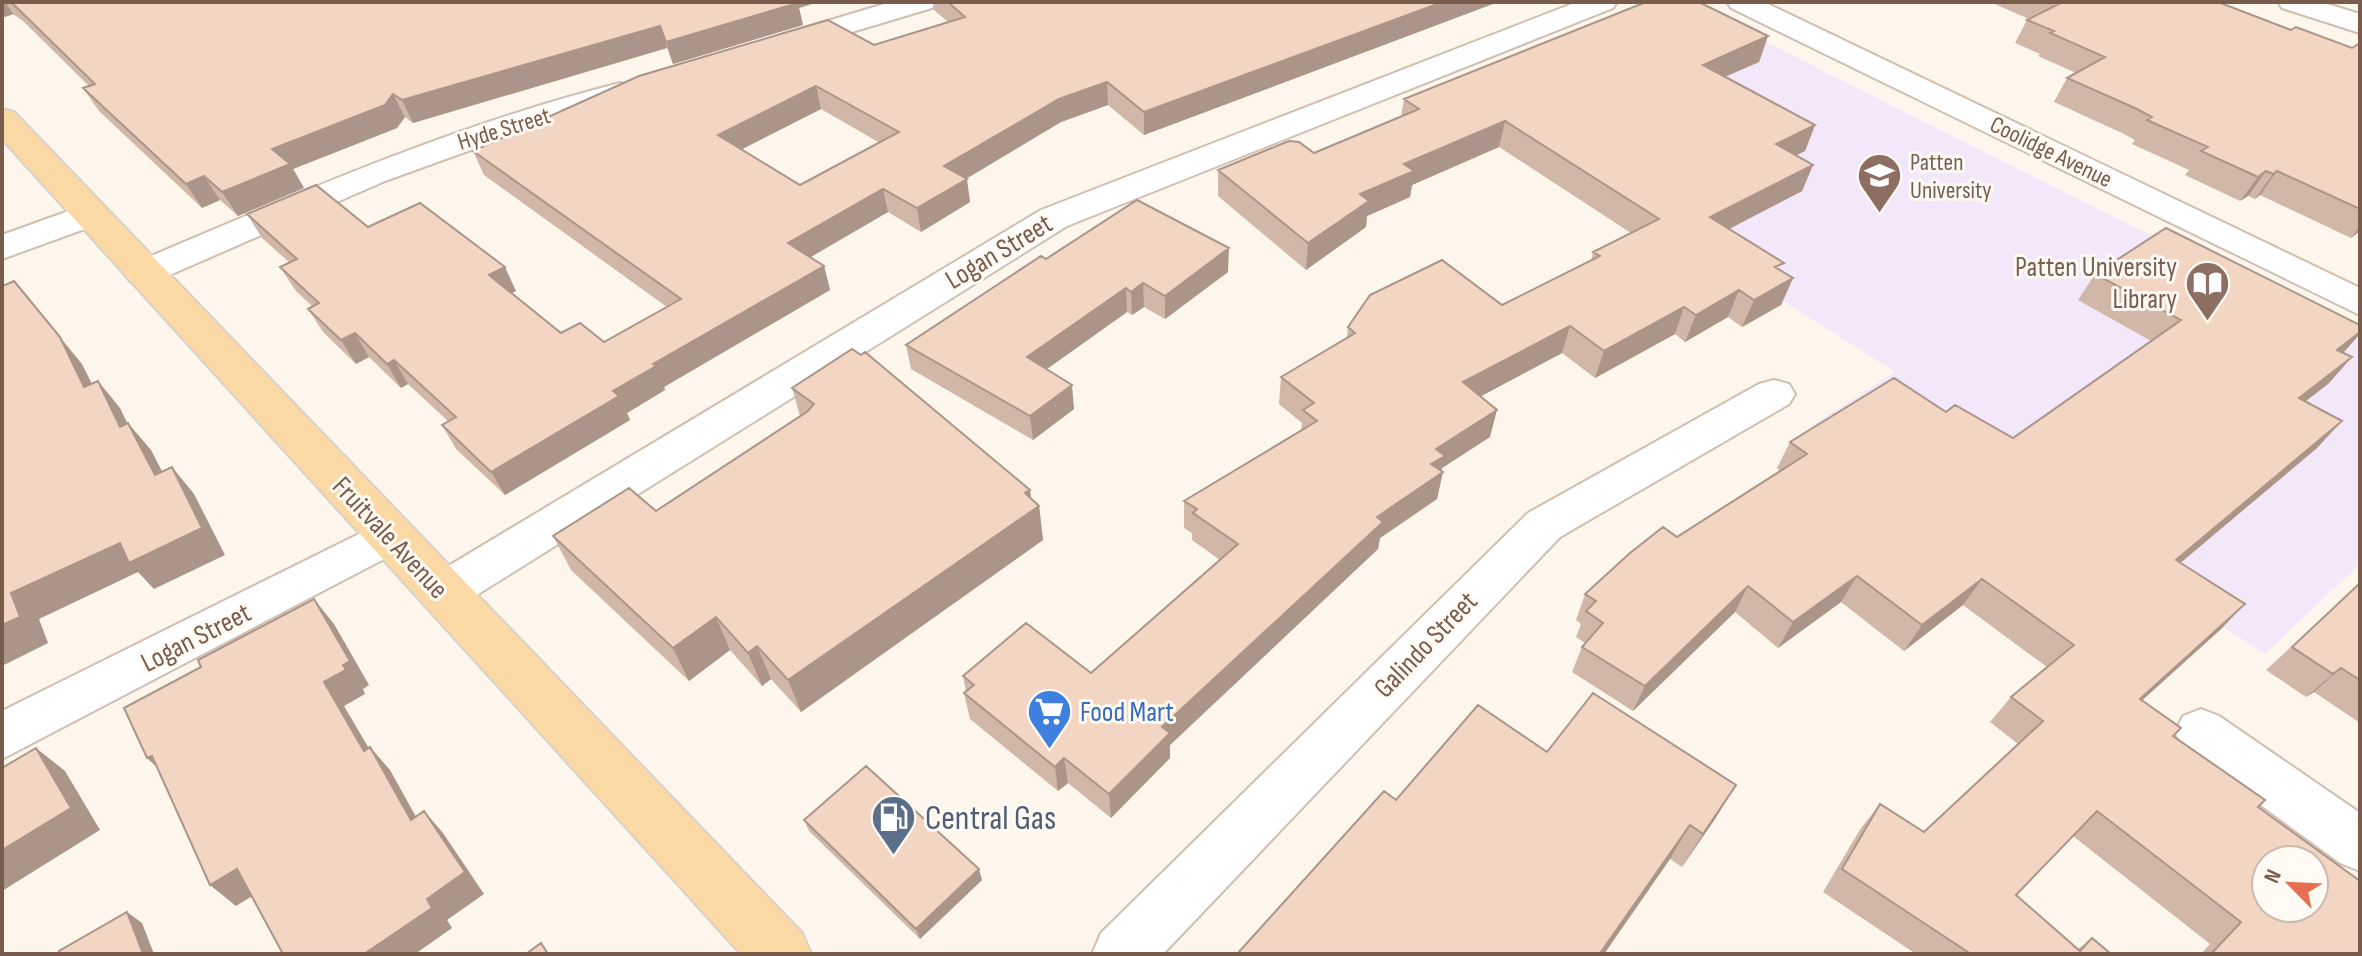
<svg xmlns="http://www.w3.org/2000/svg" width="2362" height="956" font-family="'Sofia Sans Condensed',sans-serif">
	<rect width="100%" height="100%" fill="#fdf6ec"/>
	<path fill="#f3e8fa" d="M1686 2 2360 340V564L2265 654 2093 542 2039 585 1810 427 1895 372 1450 90Z"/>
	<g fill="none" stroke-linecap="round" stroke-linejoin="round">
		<defs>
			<path id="minor" d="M891 2H936L932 8 785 52 774 49 770 43 774 37Z
				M1577 2H1617L1613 8 1067 226 459 606 442 612 425 606 418 593 425 580 1041 210Z
				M1727 2H1764L2360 288V315L1731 8Z
				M2278 2H2321L2360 14V33L2282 8Z
				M620 83 631 86 636 93 631 100 479 147 385 181 156 281 143 285 130 281 124 273 130 265C290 197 450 126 620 83Z
				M91 203 104 206 109 214 104 222 2 259V235Z
				M1774 380 1789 384 1795 394 1789 404 1560 537 1163 954H1092L1101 933 1528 513 1759 384Z
				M389 519 405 524 412 536 405 548 2 759V711Z
				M2201 709 2219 716 2360 813V871L2340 863 2183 748 2175 732 2183 716Z"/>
			<path id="major" d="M2 109 14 112 802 933 811 954H741L2 139Z"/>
		</defs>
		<use href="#minor" stroke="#d1beb0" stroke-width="4"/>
		<use href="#major" stroke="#dad1cd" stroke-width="4"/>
		<use href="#minor" fill="#fff" fill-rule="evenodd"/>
		<use href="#major" fill="#fbd9a5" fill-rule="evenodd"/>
	</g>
	<path fill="#d1b7a8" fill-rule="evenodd" d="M2 2H818L799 8 803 25 673 64 667 48 413 123 405 117 397 128 293 169 304 188 238 216 220 200 202 208 99 111 83 88 89 86 23 21 13 14 5 17 2 14Z
		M933 2H1498L1144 135 1108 105 1061 122 966 179 970 202 921 232 888 212 811 257 824 266 830 290 664 387 665 390 627 413 630 420 505 495 456 449 442 425 449 422 408 384 401 388 369 357 356 364 323 332 308 309 312 306 296 291 280 267 290 263 262 238 247 214 368 227 516 291 511 293 561 333 604 342 667 307 484 175 473 151 874 45 948 22 934 10ZM821 109 880 143 800 185 742 149Z
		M1990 2H2218L2291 30 2352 48 2360 43V231L2351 238 2260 195 2255 199 2248 196 2240 201 2185 175 2189 170 2132 144 2135 140 2122 133 2054 102 2067 78 2076 73 2038 56 2040 54 2015 43 2027 20 2029 19Z
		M1768 36 1759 62 1725 76 1815 125 1805 151 1796 155 1813 165 1802 191 1729 229 1780 270 1793 278 1781 305 1742 327 1728 317 1685 342 1675 334 1595 378 1562 353 1481 396 1490 437 1442 468 1437 499 1380 538 1378 549 1170 745V758L1111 818 1068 783 1058 791 970 719 964 693 966 691 963 676 1091 673 1220 560 1192 540V533L1184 528V501L1301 430 1302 423 1279 404 1281 377 1347 338 1348 327 1502 305 1591 261 1593 252 1631 233 1499 147 1412 185 1410 197 1367 216 1366 227 1306 270 1218 196V170L1314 153 1401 117 1404 99Z
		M1046 259 1228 272 1165 319 1144 307 1132 315 1127 312 1047 369 1074 409 1033 440 911 369 906 345Z
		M2095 274 2360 325V334L2343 353 2352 357 2328 384 2306 401 2317 448 2180 563 2245 604 2220 630 2142 700 2173 736 2258 807 2360 954H2201L2210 944 2073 836 2016 895 2078 949 2092 938 2111 954H1916L1823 892 1861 828 1880 804 1924 832 2018 744 1990 722 2011 697 2047 667 1963 605 1904 651 1841 602 1778 648 1735 612 1633 711 1572 672 1582 647 1585 643 1576 637 1581 624 1576 620 1585 594 1780 471 1777 468 1790 442 1946 412 2013 438 2151 341 2078 300Z
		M792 388 1032 499 1039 506 1043 540 801 712 771 679 762 686 730 650 689 681 571 570 553 536 656 511 800 416Z
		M2360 583V723L2314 692 2306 697 2266 670Z
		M1547 752 1715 819 1682 867 1670 859 1604 954 1396 800Z
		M804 820 982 880 920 939 809 831Z"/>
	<path fill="#aa9588" d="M2 2H5L13 14 5 17 2 13Z
		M779 2H818L799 8 803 25 673 64 666 42Z
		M1443 2H1498L1144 135V112Z
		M660 26 667 48 413 123 402 100Z
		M1768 36 1759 62 1695 90 1703 65Z
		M1107 82 1108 105 1061 122 947 190 944 166 1059 99Z
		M816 86 821 109 725 158 718 135Z
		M393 94 405 117 397 128 293 169 304 188 238 216 222 192 272 149Z
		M1505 121 1499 147 1412 185 1410 197 1367 216 1366 227 1306 270 1308 243 1360 194 1404 164Z
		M1815 125 1805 151 1766 170 1776 144Z
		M1813 165 1802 191 1700 244 1710 217Z
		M2266 171 2248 196 2240 201 2258 177Z
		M2277 171 2260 195 2255 199 2273 174Z
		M204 176 220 200 202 208 186 184Z
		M967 179 970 202 921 232 917 208Z
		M883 189 888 212 795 266 788 243Z
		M2360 226V231L2351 238Z
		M1229 248 1228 272 1165 319V296Z
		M824 266 830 290 664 387 665 390 627 413 630 420 505 495 491 472 653 364Z
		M505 267 516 291 500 299 489 275Z
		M1793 278 1781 305 1742 327 1754 300Z
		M14 281 82 364 107 414 84 387Z
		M1143 283 1144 307 1132 315 1131 292Z
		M1126 288 1127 312 1030 381 1027 357Z
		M1739 290 1728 317 1685 342 1696 315Z
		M1684 307 1675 334 1595 378 1604 351Z
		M1570 326 1562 353 1457 409 1463 382Z
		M2360 332V334L2342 354 2337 350Z
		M355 333 369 357 356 364 341 340Z
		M2352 357 2328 384 2276 424 2299 398Z
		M394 360 408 384 401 388 387 364Z
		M98 381 120 408 142 454 120 427Z
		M1072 385 1074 409 1033 440 1030 416Z
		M1497 410 1490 437 1442 468 1441 474 1443 472 1437 499 1380 538 1378 549 1170 745V758L1111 818 1109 794 1162 727 1377 517 1436 449Z
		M2342 421 2317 448 2153 586 2176 560Z
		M128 423 151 450 178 502 155 475Z
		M172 467 194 494 225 555 154 589 138 572 39 619 48 643 2 666V625L11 593Z
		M1030 490 1033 510 1039 506 1043 540 801 712 788 680Z
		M1857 576 1841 602 1778 648 1793 622Z
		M1982 579 1963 605 1904 651 1922 625Z
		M1748 586 1735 612 1633 711 1645 686Z
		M314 599 334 624 369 685 363 689 365 694 344 706 384 774 364 751 324 682Z
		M2245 604 2220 630 2116 724 2140 699Z
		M716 617 730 650 689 681 673 648Z
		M757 646 771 679 762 686 748 653Z
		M2341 668 2314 692 2306 697 2333 674Z
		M370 747 390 770 430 842 411 820Z
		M36 748 65 771 100 830 2 891V850Z
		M152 756 172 781 147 758Z
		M1064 758 1068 783 1058 791 1055 767Z
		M1736 785 1715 819 1682 867 1703 834Z
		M424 811 443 833 484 894 447 920 452 928 415 954H364L427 899Z
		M1690 825 1670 859 1604 954H1600Z
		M237 869 262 890 236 906 210 885Z
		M979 869 982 880 920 939 916 929Z
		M127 912 142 923 154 954H143Z"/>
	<path fill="#f3d5c3" stroke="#aa9588" stroke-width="2" fill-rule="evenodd" d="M11 2H796L798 3 666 42 660 26 402 100 393 94 385 105 272 149 290 164 222 192 204 176 186 184 83 88 95 84Z
		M948 2H1443L1144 112 1107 82 1059 99 944 166 967 179 917 208 883 189 788 243 824 266 653 364 656 366 613 391 619 396 491 472 442 425 456 417 394 360 387 364 355 333 341 340 308 309 319 303 280 267 297 259 247 214 316 185 368 227 420 203 505 267 489 275 561 333 580 323 604 342 681 299 473 151 639 76 828 20 874 45 965 17ZM816 86 899 132 800 185 718 135Z
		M1646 2H1699L1768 36 1703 65 1815 125 1776 144 1813 165 1710 217 1784 263 1775 267 1793 278 1754 300 1739 290 1696 315 1684 307 1604 351 1570 326 1463 382 1497 410 1436 449 1445 456 1431 464 1443 472 1377 517 1383 522 1162 727 1170 733 1109 794 1064 758 1055 767 964 693 974 685 963 676 1026 623 1091 673 1238 544 1193 513 1197 509 1184 501 1317 421 1303 410 1314 403 1281 377 1355 333 1348 327 1370 295 1442 260 1502 305 1600 256 1593 252 1659 219 1505 121 1404 164 1414 171 1360 194 1369 201 1308 243 1218 170 1289 141 1299 142 1314 153 1419 109 1404 99Z
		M2055 2H2218L2291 30 2296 27 2352 48 2360 43V209L2277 171 2273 174 2266 171 2258 177 2201 151 2208 147 2147 120 2152 117 2137 109 2067 78 2105 57 2050 33 2054 31 2027 20 2059 4Z
		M1137 200 1229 248 1165 296 1143 283 1131 292 1126 288 1027 357 1072 385 1030 416 906 345 1041 256 1046 259Z
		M2166 228 2360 325V332L2337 350 2352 357 2299 398 2342 421 2176 560 2245 604 2140 699 2181 728 2173 736 2265 800 2258 807 2360 881V954H2211L2241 922 2097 811 2016 895 2080 951 2092 938 2111 954H1971L1842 869 1880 804 1924 832 2043 721 2011 697 2074 645 1982 579 1922 625 1857 576 1793 622 1748 586 1645 686 1582 647 1603 623 1586 611 1596 601 1585 594 1630 553 1663 527 1677 537 1807 454 1790 442 1894 378 1946 412 1955 405 2013 438 2181 320 2095 274ZM2266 860H2314V908H2266Z
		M14 281 60 337 84 387 98 381 120 427 128 423 155 475 172 467 202 528 129 563 120 543 11 593 20 617 2 625V284L3 286Z
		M852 349 861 355 865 352 1030 490 1025 493 1039 506 788 680 757 646 748 653 716 617 673 648 553 536 629 488 656 511 808 411 814 404 792 388Z
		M2360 583V680L2341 668 2333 674 2292 647Z
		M314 599 350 661 343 665 346 670 324 682 364 751 370 747 411 820 424 811 465 872 427 899 432 908 364 954H283L237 869 210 885 152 756 147 758 124 708 201 667 198 660Z
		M1593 693 1736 785 1703 834 1690 825 1601 952 1604 954H1237L1384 791 1396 800 1478 705 1547 752Z
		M36 748 71 808 2 850V768Z
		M866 766 979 869 916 929 804 820Z
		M127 912 143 954H60L59 951Z
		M541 943 548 954H526Z"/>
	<defs>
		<symbol id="university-pin" viewBox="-11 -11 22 30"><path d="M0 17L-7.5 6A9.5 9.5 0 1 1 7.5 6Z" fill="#8d6e63" stroke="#fffaf3"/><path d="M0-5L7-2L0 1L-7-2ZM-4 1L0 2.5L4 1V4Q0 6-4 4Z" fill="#fff"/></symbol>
		<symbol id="library-pin" viewBox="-11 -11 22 30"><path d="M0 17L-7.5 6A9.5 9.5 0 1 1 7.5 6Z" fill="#8d6e63" stroke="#fffaf3"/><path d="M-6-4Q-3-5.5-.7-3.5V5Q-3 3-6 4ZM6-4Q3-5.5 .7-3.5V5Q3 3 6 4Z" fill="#fff"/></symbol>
		<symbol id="supermarket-pin" viewBox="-11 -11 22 30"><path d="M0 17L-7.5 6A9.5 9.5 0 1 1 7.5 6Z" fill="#3f7fe0" stroke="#fffaf3"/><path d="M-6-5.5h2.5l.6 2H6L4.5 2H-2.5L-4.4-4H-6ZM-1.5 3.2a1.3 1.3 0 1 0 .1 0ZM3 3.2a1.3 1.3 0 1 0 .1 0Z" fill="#fff"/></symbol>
		<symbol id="fuel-pin" viewBox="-11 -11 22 30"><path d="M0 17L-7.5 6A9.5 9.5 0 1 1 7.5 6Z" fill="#5c6f8a" stroke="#fffaf3"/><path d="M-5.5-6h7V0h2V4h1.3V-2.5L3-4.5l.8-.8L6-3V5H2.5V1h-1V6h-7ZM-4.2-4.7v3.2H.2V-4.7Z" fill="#fff"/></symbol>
	</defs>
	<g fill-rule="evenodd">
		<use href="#university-pin" x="1854" y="150" width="51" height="69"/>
		<use href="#library-pin" x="2182" y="258" width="51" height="69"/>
		<use href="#supermarket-pin" x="1024" y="686" width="51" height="69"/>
		<use href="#fuel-pin" x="868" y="792" width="51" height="69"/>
	</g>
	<g text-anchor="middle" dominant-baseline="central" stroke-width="6" stroke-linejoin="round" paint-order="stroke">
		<g font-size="24" fill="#7a5c4d" stroke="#fffaf3">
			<text transform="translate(504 129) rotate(-17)">Hyde Street</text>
			<text transform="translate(2051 152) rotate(26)">Coolidge Avenue</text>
		</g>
		<g font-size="24" fill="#785e54" stroke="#fffaf3" text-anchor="start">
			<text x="1910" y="162">Patten<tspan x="1910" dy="28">University</tspan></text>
		</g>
		<g font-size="28" fill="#7a5c4d" stroke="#fffaf3">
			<text transform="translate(999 252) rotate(-31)">Logan Street</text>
			<text transform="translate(390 538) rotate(47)">Fruitvale Avenue</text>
			<text transform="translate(196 638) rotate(-27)">Logan Street</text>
			<text transform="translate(1426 645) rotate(-46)">Galindo Street</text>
		</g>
		<g font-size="28" fill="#785e54" stroke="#fffaf3" text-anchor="end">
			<text x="2177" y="267">Patten University<tspan x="2177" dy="32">Library</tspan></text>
		</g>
		<g font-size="28" fill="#366cbe" stroke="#fffaf3" text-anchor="start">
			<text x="1080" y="712">Food Mart</text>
		</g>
		<g font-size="34" fill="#4e5e75" stroke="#fffaf3" text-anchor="start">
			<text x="925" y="818">Central Gas</text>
		</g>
	</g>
	<rect width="2362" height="956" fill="none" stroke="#7a5c4d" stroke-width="8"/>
	<g transform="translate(2290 884) rotate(294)"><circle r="38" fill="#fffaf3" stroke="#cabbb1" stroke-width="2"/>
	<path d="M0-6L14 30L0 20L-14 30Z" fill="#e76f51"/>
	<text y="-12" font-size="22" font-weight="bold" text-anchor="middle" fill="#7a5c4d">N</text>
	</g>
</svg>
